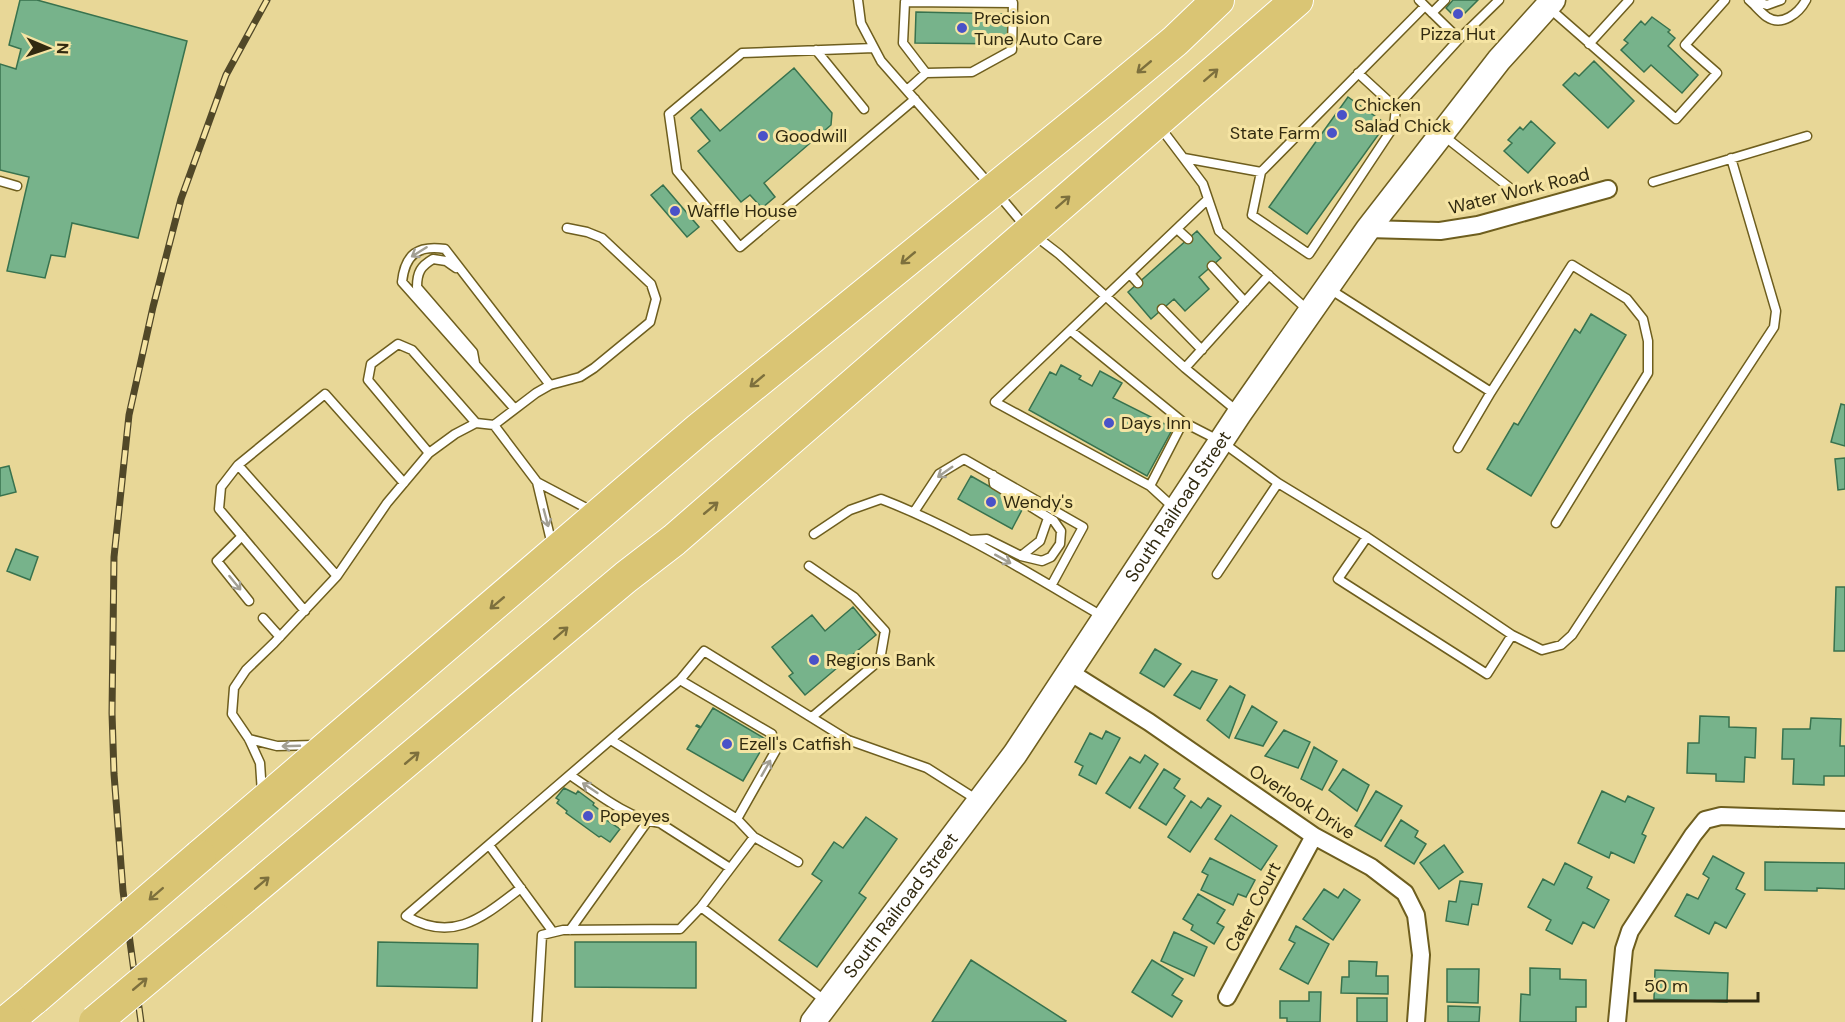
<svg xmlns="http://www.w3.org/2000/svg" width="1845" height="1022" font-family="'DM Sans',sans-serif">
	<rect width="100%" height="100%" fill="#e8d797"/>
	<path fill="#77b38b" stroke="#38724e" stroke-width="1.5" d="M20 0H37L187 41 138 238 72 223 65 257 51 255 45 278 7 271 29 177 0 170V64L16 69 21 49 9 45Z
		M1453 0H1478L1458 20 1446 8Z
		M916 12 1008 14V44L915 43Z
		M1652 17 1670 30 1668 32 1675 38 1668 46 1698 75 1682 93 1651 65 1644 72 1621 50 1628 43 1624 40 1641 21 1645 25Z
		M1594 61 1634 101 1608 128 1563 85 1575 73 1579 76Z
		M794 68 832 113 831 125 764 183 775 197 762 208 750 195 741 202 698 151 710 141 691 118 701 109 720 131Z
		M1348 97 1386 124 1307 234 1269 207Z
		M1531 121 1555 143 1528 173 1504 151 1512 143 1508 140 1520 127 1523 130Z
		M663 185 699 227 687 237 651 195Z
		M1197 231 1221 258 1199 277 1209 289 1185 311 1174 299 1151 319 1128 292Z
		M1591 314 1626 335 1531 496 1487 469 1514 423 1518 425 1575 329 1580 333Z
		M1061 365 1081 376 1079 379 1092 386 1100 371 1122 383 1113 398 1173 428 1147 476 1029 410 1050 372 1056 375Z
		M1841 404 1845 405V446L1831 442Z
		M1845 458V489L1838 490 1835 459Z
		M9 466 16 492 0 496V468Z
		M971 476 1024 506 1012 529 958 499Z
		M16 549 38 557 30 580 7 571Z
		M1836 587H1845V651H1834Z
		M853 607 876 635 805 695 789 676 793 673 772 647 812 615 825 631Z
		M1155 649 1181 664 1164 687 1140 673Z
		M1192 671 1217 680 1200 709 1174 695Z
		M1230 686 1245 695 1229 738 1207 720Z
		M1252 706 1277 722 1263 746 1235 738Z
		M713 708 767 740 743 781 687 749 700 728 696 726 697 725 701 727Z
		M1700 716 1729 717V727L1756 728 1755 758 1745 757 1744 782 1716 781V774L1687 773 1688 743H1699Z
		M1811 718 1841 719 1840 746H1845V776H1824V785L1793 784 1794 759H1782L1783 729H1810Z
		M1284 730 1310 742 1298 768 1265 756Z
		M1106 731 1120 738 1096 784 1079 775 1083 766 1075 762 1090 733 1102 739Z
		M1314 747 1337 761 1322 790 1301 779Z
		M1145 755 1158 764 1130 808 1106 793 1130 757 1140 763Z
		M1164 769 1180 779 1174 788 1185 796 1166 825 1139 808Z
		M1343 769 1369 785 1357 811 1329 790Z
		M564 788 576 794 578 791 594 803 593 805 610 818 608 821 620 829 610 842 601 836 599 837 566 813 567 811 557 803 559 800 556 798Z
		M1376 791 1402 806 1381 841 1355 826Z
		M1602 791 1625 802 1628 796 1654 808 1642 834 1646 836 1634 863 1611 852 1609 858 1578 843Z
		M1208 798 1221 806 1190 852 1168 837 1191 801 1201 808Z
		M1231 815 1277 846 1261 870 1215 839Z
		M866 817 897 839 859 893 866 898 817 967 779 940 822 881 812 874 834 842 843 848Z
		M1401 820 1418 831 1415 837 1426 844 1414 864 1385 846Z
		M1444 845 1463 872 1439 889 1420 863Z
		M1713 856 1744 873 1736 889 1745 894 1726 928 1715 922 1709 934 1675 916 1687 894 1698 899 1709 878 1703 874Z
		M1210 858 1255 880 1246 897 1238 894 1233 905 1201 890 1208 875 1202 872Z
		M1765 862 1845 863V889L1817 888V891L1765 890Z
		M1565 863 1592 877 1587 888 1609 900 1594 928 1583 922 1572 944 1546 930 1551 920 1528 907 1543 879 1554 885Z
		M1460 881 1482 884 1478 905 1472 904 1468 925 1446 921 1449 901 1456 902Z
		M1324 889 1338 898 1344 889 1360 900 1333 940 1303 919Z
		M1198 894 1225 910 1217 923 1224 927 1214 944 1191 930 1193 925 1183 919Z
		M1296 926 1329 944 1308 984 1280 969 1295 943 1289 940Z
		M1174 932 1207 947 1194 976 1161 961Z
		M378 942 478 944 477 988 377 986Z
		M575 942H696V988L575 987Z
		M971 960 1066 1021 1065 1022H932Z
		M1152 960 1183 979 1172 995 1182 1001 1172 1017 1132 992Z
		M1349 961 1377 962 1376 976H1388V994L1341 993 1342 977H1349Z
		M1530 968 1560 969V979L1586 980V1007H1576V1022H1520L1521 994 1530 995Z
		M1447 969H1479L1478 1003 1447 1002Z
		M1655 970 1728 973 1727 1002 1654 999Z
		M1309 992H1321L1320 1022H1287V1018H1280V1001H1309Z
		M1357 998H1387V1022H1357Z
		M1448 1006 1480 1007 1479 1022H1448Z"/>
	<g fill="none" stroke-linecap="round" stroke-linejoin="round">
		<defs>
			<path id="lane" d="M858 0 861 23 881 61 990 185
				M1749 0C1755 5 1760 12 1767 17 1782 27 1799 13 1806 0
				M1752 0 1767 5 1781 0
				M1548 7 1676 119 1717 73 1685 45 1725 0
				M1432 13 1445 0
				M1459 39 1499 0
				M1589 44 1629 0
				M874 48 742 53 669 114 677 171 740 247 915 99
				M816 50 864 109
				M907 90 926 73 972 72 1012 50 1013 3 905 2 903 43 926 73
				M1396 108 1459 39 1425 6
				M1160 127 1203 184 1219 231 1309 311
				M1444 136 1510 188
				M1184 158 1261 172 1425 6 1419 0
				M1261 172 1252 215 1309 254 1394 126 1396 108 1358 73
				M0 181 17 186
				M1653 182 1807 136
				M998 194 1029 231 1059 254 1185 368 1237 411
				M1177 229 1188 239
				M1212 266 1245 302
				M456 268 446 261 433 259C421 266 417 272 417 287L473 352 475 363
				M1130 274 1138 283
				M1328 288 1491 392 1458 448
				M1162 309 1202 350
				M1071 331 1183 422 1222 442 1278 483
				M1185 368 1269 275
				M1491 392 1572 265 1627 299 1643 319 1648 341V373L1556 523
				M514 408 402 282C405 254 418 245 445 249L550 385
				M494 425 536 393 550 385 580 377 594 368 650 322 656 299 651 284 602 238 587 232 567 228
				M429 453 368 380 371 364 398 344 412 350 476 423
				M238 465 221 487 219 509 305 611
				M537 482 592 511
				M1150 486 1183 422
				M1174 508 1150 486 995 402 1208 199
				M914 512 939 474 964 459 1083 527 1051 586
				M814 534 850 510 881 499C959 529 1030 574 1102 616
				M242 536 217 561 249 601
				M970 540 987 539 1021 556 1042 561 1051 557 1060 544 1061 531 1054 521 994 484 993 475
				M1021 556 1040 541 1048 518
				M809 566 854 597 885 631 880 660 812 717
				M1217 574 1278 483 1367 537
				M337 576 238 465 325 394 404 483
				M263 618 280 637
				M1512 635 1367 537 1338 579 1487 674 1512 635 1542 650 1561 645 1572 635 1774 327 1776 311 1731 158
				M680 680 772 734 776 750 737 819
				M249 739 277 746 314 745
				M611 740 737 819 754 837
				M570 775C595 792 630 820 660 823L730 868
				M262 793 260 763 249 739 232 714 234 688 246 670 274 643 337 576 387 503 429 453 455 434 476 423 494 425 537 482 552 545
				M489 845 553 932
				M521 888C484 916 454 944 406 916L680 680 704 651 848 740 927 768 979 801
				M701 907 827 1002
				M570 930 647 822
				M537 1022 542 935 563 930 680 929 701 907 754 837 798 862"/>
			<path id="street" d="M1368 229 1440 231 1478 225 1608 189
				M1068 671 1149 722 1314 836 1371 867 1405 893 1416 915 1421 955 1416 1022
				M1227 997 1314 836
				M1617 1022 1624 949 1630 931 1693 835 1705 820 1721 816 1845 820"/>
			<g id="secondary">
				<path id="s1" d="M813 1022 1015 754 1239 414 1368 229 1499 60 1553 0"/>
			</g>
			<path id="highway" d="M200 856 699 429 1098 105 1175 41 1218 0
				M217 920 626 577 674 540 1297 0
				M6 1022 35 998"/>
		</defs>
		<use href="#lane" stroke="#6e5e1e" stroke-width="11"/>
		<use href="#street" stroke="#6e5e1e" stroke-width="20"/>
		<use href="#secondary" stroke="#6e5e1e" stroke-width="27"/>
		<use href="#highway" stroke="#fff" stroke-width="34"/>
		<use href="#lane" stroke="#fff" stroke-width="8"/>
		<use href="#street" stroke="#fff" stroke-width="16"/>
		<use href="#secondary" stroke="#fff" stroke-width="24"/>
		<use href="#highway" stroke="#dac574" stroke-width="32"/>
		<defs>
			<path id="rail" d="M141 1022 123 891 114 774 112 713 114 557 129 415 153 307 181 199 226 75 267 0"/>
		</defs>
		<use href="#rail" stroke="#514828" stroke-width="7"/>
		<use href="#rail" stroke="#f5e4a3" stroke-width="4.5" stroke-dasharray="14" stroke-linecap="butt"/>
		<defs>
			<path id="highway-bridge" d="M35 998 200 856
				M95 1022 217 920"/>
		</defs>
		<use href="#highway-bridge" stroke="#fff" stroke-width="34" stroke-linecap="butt"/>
		<use href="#highway-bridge" stroke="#dac574" stroke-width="32"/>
	</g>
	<defs><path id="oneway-shaft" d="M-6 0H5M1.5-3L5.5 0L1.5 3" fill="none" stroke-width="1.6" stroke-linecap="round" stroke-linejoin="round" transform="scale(1.5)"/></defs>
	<g stroke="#7d703d">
		<use href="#oneway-shaft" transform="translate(1144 67) rotate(140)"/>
		<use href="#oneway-shaft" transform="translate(1211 75) rotate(-41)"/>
		<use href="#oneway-shaft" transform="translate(1063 202) rotate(-41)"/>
		<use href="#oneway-shaft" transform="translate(908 258) rotate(140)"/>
		<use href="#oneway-shaft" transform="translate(757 381) rotate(140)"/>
		<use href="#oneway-shaft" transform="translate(711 508) rotate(-40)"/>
		<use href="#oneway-shaft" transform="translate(497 603) rotate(140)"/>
		<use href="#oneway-shaft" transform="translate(561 633) rotate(-41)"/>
		<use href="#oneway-shaft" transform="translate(412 758) rotate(-40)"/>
		<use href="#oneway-shaft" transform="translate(262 883) rotate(-40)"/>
		<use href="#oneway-shaft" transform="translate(156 894) rotate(139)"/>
		<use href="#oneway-shaft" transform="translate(140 984) rotate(-40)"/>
	</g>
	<g stroke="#a29f93">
		<use href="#oneway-shaft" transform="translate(419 252) rotate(148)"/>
		<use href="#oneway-shaft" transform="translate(945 472) rotate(145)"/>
		<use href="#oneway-shaft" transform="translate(546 518) rotate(75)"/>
		<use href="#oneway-shaft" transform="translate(1003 559) rotate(29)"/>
		<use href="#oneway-shaft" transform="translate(235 583) rotate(51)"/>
		<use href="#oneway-shaft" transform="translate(291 746) rotate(178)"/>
		<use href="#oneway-shaft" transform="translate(766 768) rotate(-60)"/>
		<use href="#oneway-shaft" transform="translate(590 788) rotate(-146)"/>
	</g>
	<g fill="#4a52c8" stroke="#f5e4a3" stroke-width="2">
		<circle cx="1458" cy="14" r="6"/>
		<circle cx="962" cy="28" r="6"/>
		<circle cx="1342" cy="115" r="6"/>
		<circle cx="1332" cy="133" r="6"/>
		<circle cx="763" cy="136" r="6"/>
		<circle cx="675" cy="211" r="6"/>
		<circle cx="1109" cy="423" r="6"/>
		<circle cx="991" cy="502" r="6"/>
		<circle cx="814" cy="660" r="6"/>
		<circle cx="727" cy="744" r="6"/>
		<circle cx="588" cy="816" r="6"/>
	</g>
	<g text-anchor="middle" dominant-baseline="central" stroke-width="6" stroke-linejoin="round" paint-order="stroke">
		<g font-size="18" fill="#312a10" stroke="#f5e4a3" text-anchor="start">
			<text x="974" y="18">Precision<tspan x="974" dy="21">Tune Auto Care</tspan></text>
			<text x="1458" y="34" text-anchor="middle">Pizza Hut</text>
			<text x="1354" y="105">Chicken<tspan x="1354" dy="21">Salad Chick</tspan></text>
			<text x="1320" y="133" text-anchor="end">State Farm</text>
			<text x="775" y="136">Goodwill</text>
			<text x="687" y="211">Waffle House</text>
			<text x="1121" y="423">Days Inn</text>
			<text x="1003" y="502">Wendy's</text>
			<text x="826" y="660">Regions Bank</text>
			<text x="739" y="744">Ezell's Catfish</text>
			<text x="600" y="816">Popeyes</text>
		</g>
		<g font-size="18" fill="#312a10" stroke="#f5e4a3">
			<text transform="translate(1519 191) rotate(-14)">Water Work Road</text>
			<text stroke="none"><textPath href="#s1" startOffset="632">South Railroad Street</textPath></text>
			<text transform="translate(1302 802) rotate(33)">Overlook Drive</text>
			<text stroke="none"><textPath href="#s1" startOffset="146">South Railroad Street</textPath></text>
			<text transform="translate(1253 907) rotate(-62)">Cater Court</text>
		</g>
	</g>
	<g transform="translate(48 48) rotate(92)" stroke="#f5e4a3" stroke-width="4.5" paint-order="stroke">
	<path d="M0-4.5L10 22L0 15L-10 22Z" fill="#312a10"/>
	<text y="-9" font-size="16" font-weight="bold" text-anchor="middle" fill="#312a10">N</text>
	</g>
	<path d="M1635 992v9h123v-9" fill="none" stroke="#312a10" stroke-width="3"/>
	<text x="1644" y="992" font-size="18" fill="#312a10" stroke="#f5e4a3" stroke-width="4.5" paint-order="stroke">50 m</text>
</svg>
